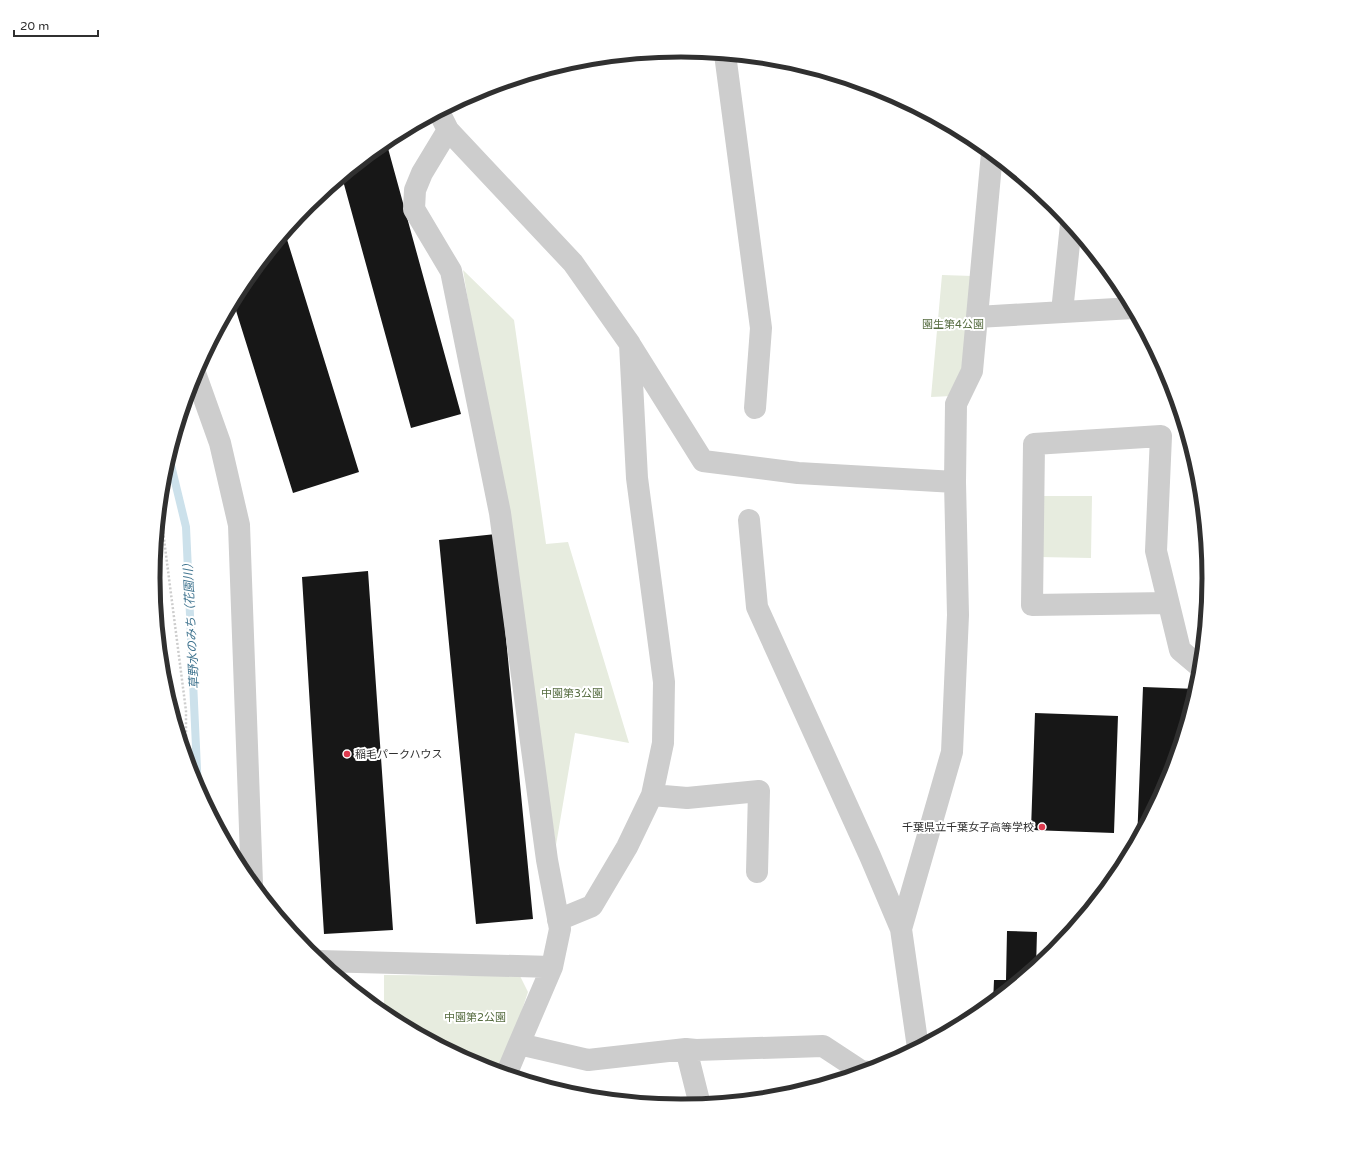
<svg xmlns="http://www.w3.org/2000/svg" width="1363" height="1157" font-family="'Varela Round','Noto Sans JP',sans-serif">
	<rect width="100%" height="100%" fill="#fff"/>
	<path fill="#e7ecdf" d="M463 270 514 320 546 544 568 542 629 743 575 733 556 845Z
		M942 275 973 276 964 373 952 396 931 397Z
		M1039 496H1092L1091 558 1039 557Z
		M384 975 520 976 528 992 501 1073 479 1067 384 1015Z"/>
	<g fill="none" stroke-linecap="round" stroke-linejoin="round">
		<path stroke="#cce1eb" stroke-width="8" d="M169 457 186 527 198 791"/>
	</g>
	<path fill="#171717" d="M386 141 461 414 411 428 342 177Z
		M285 233 359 472 293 493 233 301 242 285Z
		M496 534 533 919 476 924 439 540Z
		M368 571 393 930 324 934 302 577Z
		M1143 687 1198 689 1170 781 1137 842Z
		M172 711H176V723Z
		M1035 713 1118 716 1114 833 1031 830Z
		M1007 931 1037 932 1036 968 993 1003 994 980H1006Z"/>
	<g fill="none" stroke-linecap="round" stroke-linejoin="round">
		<path stroke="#cdcdcd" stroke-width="2.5" stroke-dasharray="2 2" stroke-linecap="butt" d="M160 508 186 711V758"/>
		<path stroke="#cdcdcd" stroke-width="22" d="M725 54 761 328 755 408
			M439 112 448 130 422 173 415 190 414 209 451 271 500 513 547 860 560 929 552 967 519 1044 588 1060 686 1049 696 1050 823 1046 861 1071 868 1072
			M448 130 573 263 630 344 637 478 664 682 663 743 652 795 627 847 592 906 558 920
			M1062 312 1071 224
			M977 317 1133 308
			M631 346 703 461 798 473 955 482
			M195 373 220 443 239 525 252 884
			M749 520 757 607 870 856 901 929 918 1048
			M1168 603 1032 605 1034 444 1161 436 1156 551 1180 650 1199 666H1201
			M652 795 687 798 759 791 757 872
			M901 929 952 752 958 615 955 482 956 404 972 371 992 153
			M319 961 552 967
			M686 1049 700 1105
			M506 1075 519 1044"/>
	</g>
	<g fill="#de3b4f" stroke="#fff" stroke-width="1.5">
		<circle cx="347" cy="754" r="4"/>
		<circle cx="1042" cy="827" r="4"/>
	</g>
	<g text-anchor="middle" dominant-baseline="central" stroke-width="4" stroke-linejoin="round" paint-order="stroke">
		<g font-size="11" fill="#556b3f" stroke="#fff">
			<text x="953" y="324">園生第4公園</text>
			<text x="572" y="693">中園第3公園</text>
			<text x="475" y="1017">中園第2公園</text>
		</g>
		<g font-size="11" fill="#303030" stroke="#fff" text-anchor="start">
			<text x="355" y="754">稲毛パークハウス</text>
			<text x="1034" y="827" text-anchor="end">千葉県立千葉女子高等学校</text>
		</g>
		<g font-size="12" font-style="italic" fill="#417590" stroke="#fff">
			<text transform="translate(191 623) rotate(-93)">草野水のみち（花園川）</text>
		</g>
	</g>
	<path d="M0 0H1363V1157H0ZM160 578a521 521 0 1 1 1042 0a521 521 0 1 1-1042 0Z" fill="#fff" fill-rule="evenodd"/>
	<path fill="none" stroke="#303030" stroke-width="5" d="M160 578a521 521 0 1 1 1042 0a521 521 0 1 1-1042 0Z"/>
	<path d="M14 30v6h84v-6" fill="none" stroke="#303030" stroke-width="2"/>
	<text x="20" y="30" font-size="12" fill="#303030" stroke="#ffffff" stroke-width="3" paint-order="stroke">20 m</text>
</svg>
